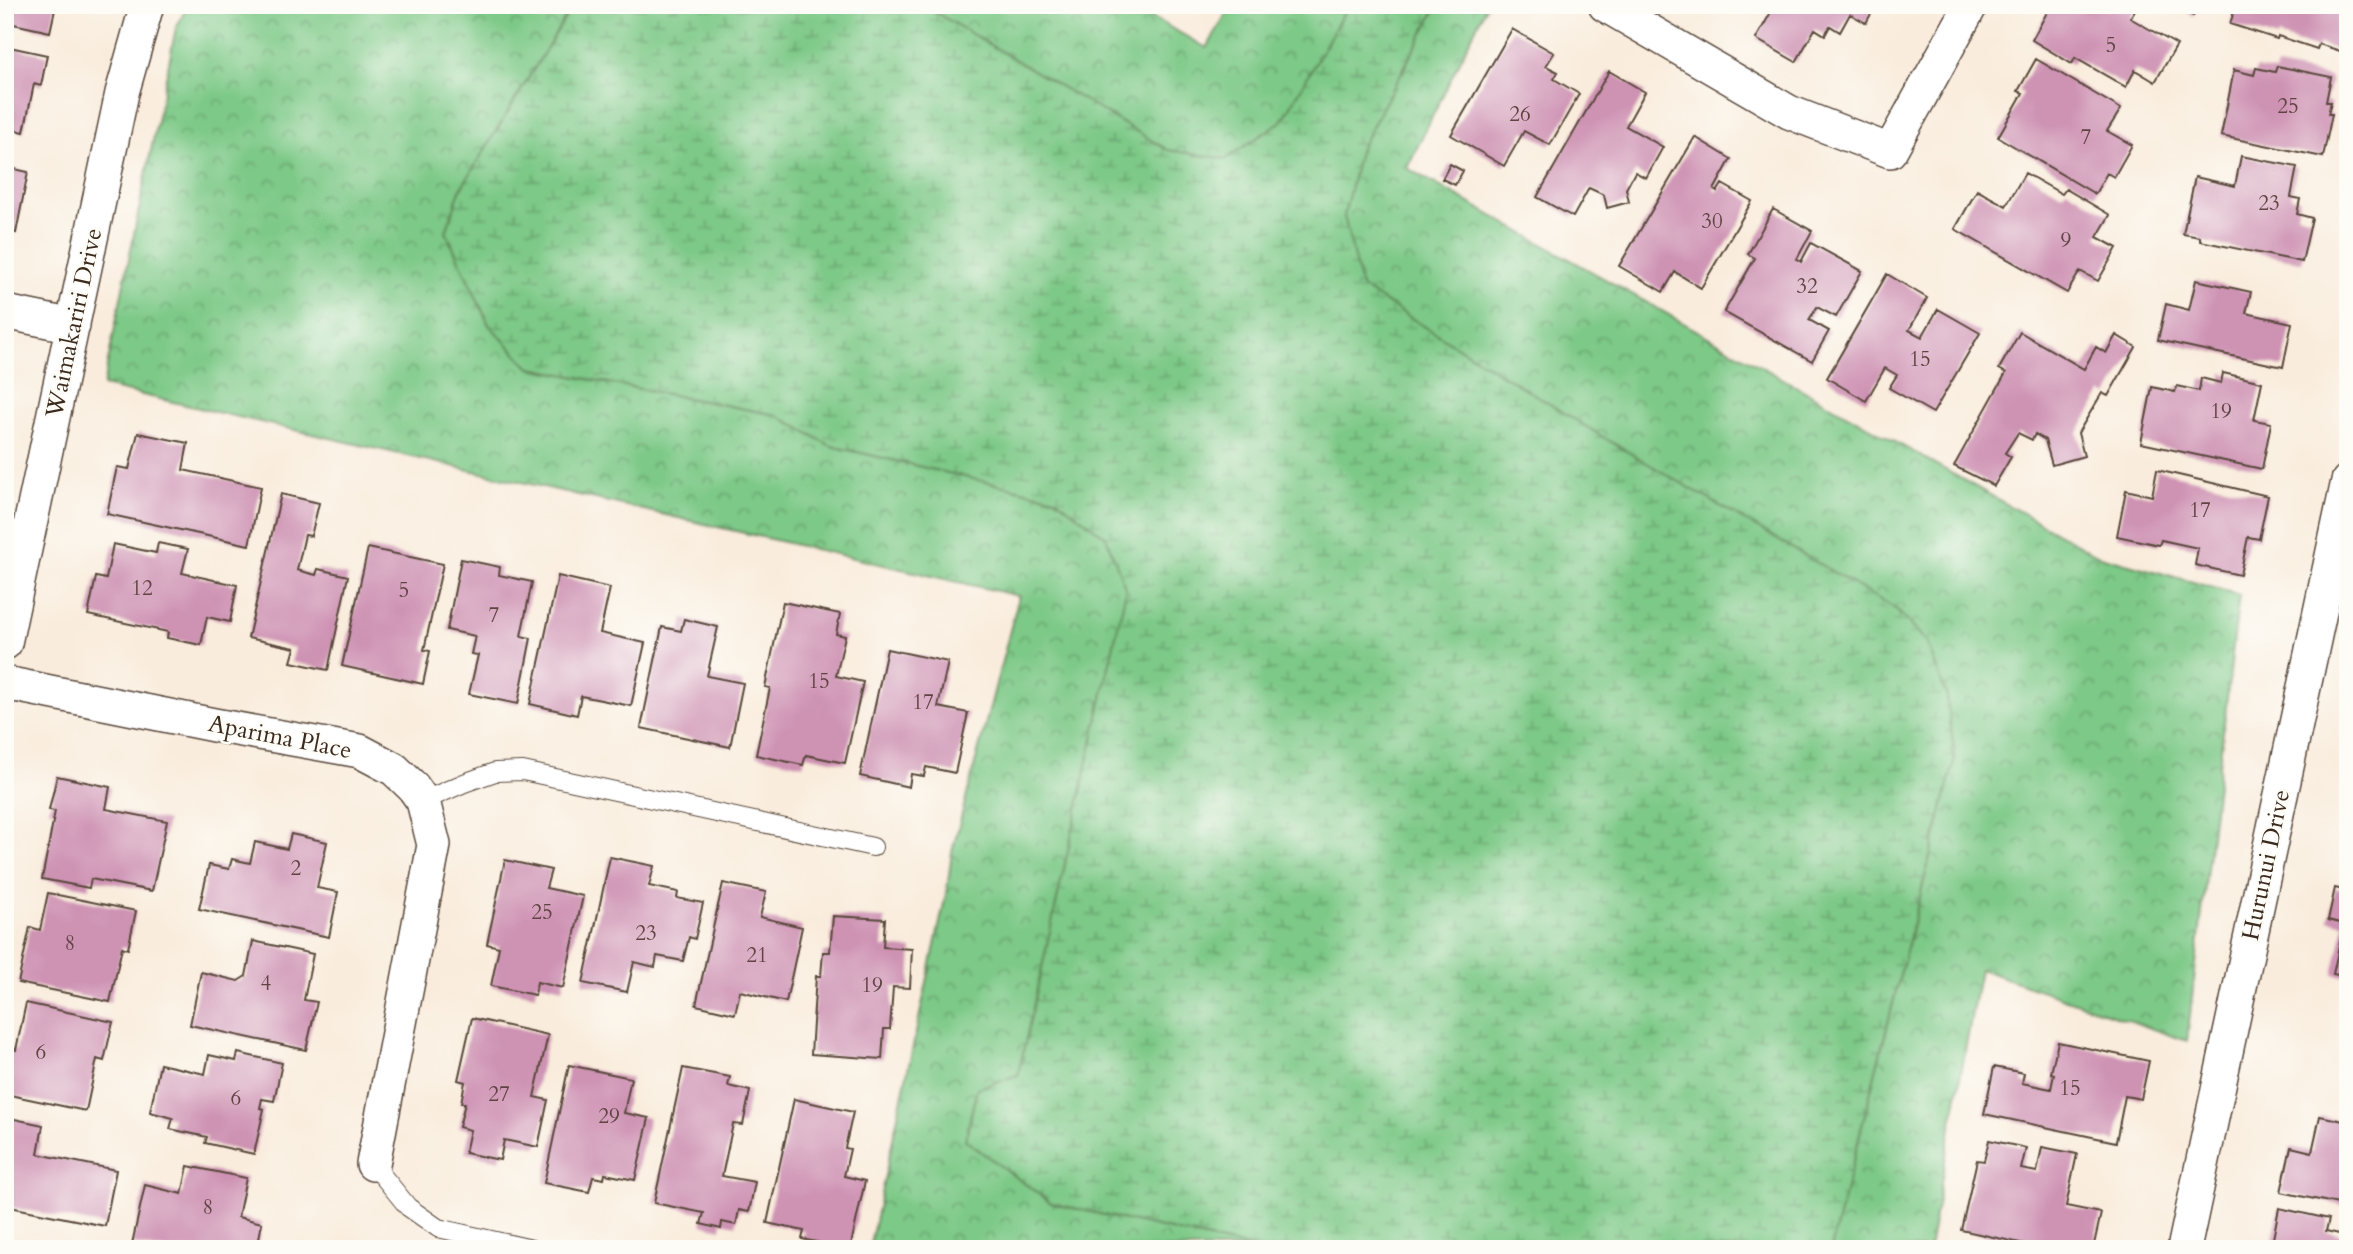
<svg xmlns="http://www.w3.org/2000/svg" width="2353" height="1254" font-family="Cardo,serif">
	<defs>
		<pattern id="wetland-marsh" width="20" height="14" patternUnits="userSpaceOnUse" patternTransform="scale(1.75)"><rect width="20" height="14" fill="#7dc987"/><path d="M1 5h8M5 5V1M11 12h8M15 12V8" fill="none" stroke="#68a36e"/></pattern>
		<pattern id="park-crowns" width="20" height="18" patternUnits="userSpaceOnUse" patternTransform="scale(1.75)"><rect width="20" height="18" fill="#7dc987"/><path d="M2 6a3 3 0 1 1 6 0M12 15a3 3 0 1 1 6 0" fill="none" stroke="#68a36e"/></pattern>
	</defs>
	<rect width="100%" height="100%" fill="#fdfcf7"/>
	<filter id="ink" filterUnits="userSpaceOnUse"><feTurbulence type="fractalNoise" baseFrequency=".0143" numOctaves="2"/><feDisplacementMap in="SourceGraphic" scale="14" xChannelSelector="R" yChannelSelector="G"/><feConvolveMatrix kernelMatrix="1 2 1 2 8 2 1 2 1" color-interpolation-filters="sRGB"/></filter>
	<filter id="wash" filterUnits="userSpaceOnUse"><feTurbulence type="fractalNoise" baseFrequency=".00686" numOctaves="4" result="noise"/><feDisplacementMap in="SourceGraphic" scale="28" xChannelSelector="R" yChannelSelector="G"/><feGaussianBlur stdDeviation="1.57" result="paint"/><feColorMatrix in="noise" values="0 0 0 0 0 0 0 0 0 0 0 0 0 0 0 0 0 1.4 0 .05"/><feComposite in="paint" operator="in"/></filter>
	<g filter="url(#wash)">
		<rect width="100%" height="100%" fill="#f9ecdc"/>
		<path fill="url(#wetland-marsh)" stroke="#5c7a52" stroke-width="2" d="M573 5H923L1168 150 1283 120 1348 5H1438L1359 151 1361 287 1608 440 1896 609 1927 642 1947 697 1955 758 1831 1249H1253L1051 1203 965 1140 977 1088 1055 498 831 446 776 415 530 368 489 325 446 232 460 190Z"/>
		<path fill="url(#park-crowns)" stroke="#5c7a52" stroke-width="2" d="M188 5H573L460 190 446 232 489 325 530 368 776 415 831 446 1055 498 1106 537 1126 590 1018 1075 977 1088 965 1140 1051 1203 1253 1249H869L947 890 952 852 1019 596 103 386 176 28Z
			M923 5H1130L1207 48 1231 5H1348L1283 120 1226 159 1168 150Z
			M1438 5H1487L1407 168 2097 555 2239 595 2187 1041 1980 969 1929 1249H1831L1955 758 1947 697 1927 642 1896 609 1608 440 1361 287 1344 216 1359 151Z"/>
		<g id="blocks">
			<path fill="#ce92b3" d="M5 5H56L50 32 9 23 10 18 5 16Z
				M1775 5H1876L1866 23 1850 14 1840 32 1830 26 1825 35 1815 29 1796 62 1756 39Z
				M2051 5 2065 7 2066 5H2138L2130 18 2177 45 2155 82 2135 70 2126 87 2075 58 2072 64 2032 40Z
				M2175 5H2200L2193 16Z
				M2236 5H2348V36L2343 52 2319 44 2317 49 2278 36 2277 39 2230 24Z
				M1512 29 1554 53 1546 66 1558 72 1554 79 1579 94 1550 145 1524 131 1504 166 1451 135Z
				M5 46 47 55 41 86 34 84 24 132 5 128Z
				M2036 59 2121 109 2107 131 2132 145 2114 177 2107 173 2095 194 1998 137 2023 93 2018 91Z
				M2277 66 2331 77 2326 102H2331L2328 114H2332L2323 157 2221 136 2234 70 2254 75 2256 68 2275 72Z
				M1609 71 1645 92 1626 126 1663 147 1646 178 1635 172 1626 189 1629 202 1607 208 1604 195 1589 188 1573 217 1537 197Z
				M1695 137 1731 159 1714 190 1717 192 1722 184 1752 201 1701 288 1675 272 1663 292 1619 266Z
				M2241 156 2297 167 2291 197 2300 199 2297 214 2312 218 2302 262 2200 241V237L2183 234 2195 177 2235 186Z
				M1450 164 1463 171 1455 185 1442 179Z
				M5 167 28 172 16 233 5 231Z
				M2025 173 2062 194 2066 189 2110 215 2097 237 2117 248 2098 281 2080 271 2067 293 1955 229 1977 190 2006 206Z
				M1773 209 1812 231 1797 259 1801 262 1811 243 1862 271 1836 317 1817 307 1809 320 1829 331 1812 361 1724 312 1755 258 1748 254Z
				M1887 274 1927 298 1909 330 1922 337 1938 309 1980 333 1933 413 1889 388 1897 375 1885 368 1866 401 1827 378Z
				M2196 280 2251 292 2246 313 2292 323 2283 367 2158 340 2166 304 2189 310Z
				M2020 332 2084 369 2096 347 2106 353 2116 335 2136 347 2108 396 2102 393 2078 433 2084 456 2052 465 2045 440 2035 434 2032 440 2018 433 2005 453 2011 457 1994 486 1954 466 2006 373 1999 369Z
				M2223 373 2262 382 2254 420 2271 423 2262 469 2141 443 2152 387 2175 392 2177 386 2199 391 2201 378 2221 383Z
				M138 433 188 443 183 470 261 487 249 545 107 514 117 467 129 469Z
				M2157 470 2268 496 2259 539 2248 537 2240 575 2195 565 2198 548 2161 540 2159 545 2117 536 2126 490 2152 496Z
				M281 494 319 503 311 536 305 535 297 570 316 575 318 569 348 576 328 670 291 662 295 648 248 638Z
				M158 543 188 549 182 573 237 585 230 622 207 617 201 645 167 638 168 632 88 615 96 577 106 579 113 544 156 553Z
				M368 548 443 564 424 650 430 651 423 684 342 666Z
				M461 559 500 567 499 575 532 582 521 636 531 638 518 704 469 694 478 655 471 654 475 636 447 630Z
				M558 576 610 588 600 633 645 643 631 706 581 696 577 715 530 704Z
				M783 602 840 614 836 634 845 636 836 676 863 682 845 763 806 755 803 765 756 755 770 688 765 687Z
				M684 619 718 627 707 676 743 683 730 747 641 728 662 627 681 631Z
				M887 649 948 662 938 707 968 713 955 773 926 767 924 776 911 774 909 787 860 776Z
				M57 776 110 787 106 809 167 821 152 891 91 879 89 888 42 879 55 811 49 810Z
				M291 834 327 842 317 888 338 892 329 937 199 909 209 865 229 869 232 859 250 863 255 842 287 849Z
				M610 857 654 866 649 886 678 892 677 898 703 903 695 939 689 937 683 961 657 956 655 967 634 962 627 992 583 983Z
				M505 860 551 870 546 888 583 896 563 988 537 982 535 995 491 986 499 947 487 944Z
				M723 883 766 892 760 917 802 927 786 1002 740 991 735 1014 696 1005Z
				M2335 888 2348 891V977L2333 974 2344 924 2328 920Z
				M48 893 136 911 128 949 122 947 110 1002 18 983 30 927 40 930Z
				M833 916 885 919 883 947 912 949 910 988 893 987 890 1029H884L882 1059 811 1054 816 976H821L823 952H830Z
				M253 941 313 954 304 1000 317 1002 306 1050 190 1025 201 972 238 981 246 976Z
				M26 1003 113 1022 104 1061 97 1059 86 1111 5 1094V1047L16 1050Z
				M472 1018 548 1035 534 1097 548 1100 538 1147 504 1140 500 1160 465 1153 470 1130 459 1127 465 1103H461L465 1082 458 1080Z
				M2058 1042 2149 1061 2141 1099 2125 1096 2116 1142 1984 1114 1994 1067 2024 1073 2022 1083 2051 1089 2054 1074 2051 1073Z
				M238 1053 282 1063 274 1101 262 1099 260 1108 264 1109 254 1154 205 1143 207 1137 170 1129 173 1118 150 1112 160 1064 205 1074 209 1055 236 1061Z
				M569 1065 631 1078 624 1113 649 1118 635 1180 605 1174 604 1179 593 1177 589 1192 544 1183Z
				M683 1068 730 1077 728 1086 750 1091 743 1125 733 1124 722 1176 755 1182 749 1212 739 1210 736 1225 722 1222 721 1229 701 1224 704 1213 654 1203Z
				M794 1099 853 1112 845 1148 850 1149 844 1176 865 1181 850 1249 802 1239 804 1231 767 1223Z
				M2320 1116 2348 1122V1206L2281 1192 2291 1147 2312 1152Z
				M5 1117 43 1125 38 1154 116 1170 105 1226 5 1206Z
				M1989 1140 2026 1148 2021 1169 2037 1172 2042 1147 2077 1154 2066 1206 2101 1213 2093 1249H2048L1961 1230 1977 1160 1984 1161Z
				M188 1166 246 1178 238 1217 262 1223 257 1249H155L132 1244 145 1185 182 1194Z
				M2279 1208 2329 1219 2326 1231 2348 1236V1249H2271Z"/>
		</g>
	</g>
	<g filter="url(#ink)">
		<use href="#blocks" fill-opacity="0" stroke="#58473a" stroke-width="2"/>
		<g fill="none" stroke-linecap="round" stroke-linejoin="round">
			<defs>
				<path id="lane" d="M423 801 464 783 495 772 523 771 873 847
					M373 1164 408 1207 438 1228 532 1249"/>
				<path id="street" d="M1605 5 1789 112 1890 151 1971 5
					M5 312 73 326
					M5 643 122 93 147 5
					M5 683 214 725 360 751 394 769 413 787 423 801 434 845 373 1164
					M2184 1249 2348 481"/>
			</defs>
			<use href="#lane" stroke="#58473a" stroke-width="20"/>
			<use href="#street" stroke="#58473a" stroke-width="36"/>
			<use href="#lane" stroke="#fff" stroke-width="18"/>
			<use href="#street" stroke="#fff" stroke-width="33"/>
		</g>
	</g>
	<g text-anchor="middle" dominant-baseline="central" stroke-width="5" stroke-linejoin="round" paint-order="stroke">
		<g font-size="21" fill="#604443">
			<text x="2111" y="45">5</text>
			<text x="2288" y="106">25</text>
			<text x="1520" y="114">26</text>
			<text x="2086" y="137">7</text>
			<text x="2269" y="203">23</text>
			<text x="1712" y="221">30</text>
			<text x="2066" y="240">9</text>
			<text x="1807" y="286">32</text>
			<text x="1920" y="359">15</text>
			<text x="2221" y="411">19</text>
			<text x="2200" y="510">17</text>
			<text x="142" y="588">12</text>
			<text x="404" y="590">5</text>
			<text x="494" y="615">7</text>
			<text x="819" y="681">15</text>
			<text x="923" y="702">17</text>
			<text x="296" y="868">2</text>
			<text x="542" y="912">25</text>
			<text x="646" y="933">23</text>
			<text x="70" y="943">8</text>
			<text x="757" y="955">21</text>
			<text x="266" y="983">4</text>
			<text x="872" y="985">19</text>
			<text x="41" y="1052">6</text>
			<text x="2070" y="1088">15</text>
			<text x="499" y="1094">27</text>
			<text x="236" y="1098">6</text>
			<text x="609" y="1116">29</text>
			<text x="208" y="1207">8</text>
		</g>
		<g font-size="24" fill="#3b2a1e" stroke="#fdfcf7">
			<text transform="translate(74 323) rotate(-78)">Waimakariri Drive</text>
			<text transform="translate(280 737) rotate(11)">Aparima Place</text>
			<text transform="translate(2266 865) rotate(-78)">Hurunui Drive</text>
		</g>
	</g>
	<rect width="2353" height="1254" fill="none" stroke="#fdfcf7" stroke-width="28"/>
</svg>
